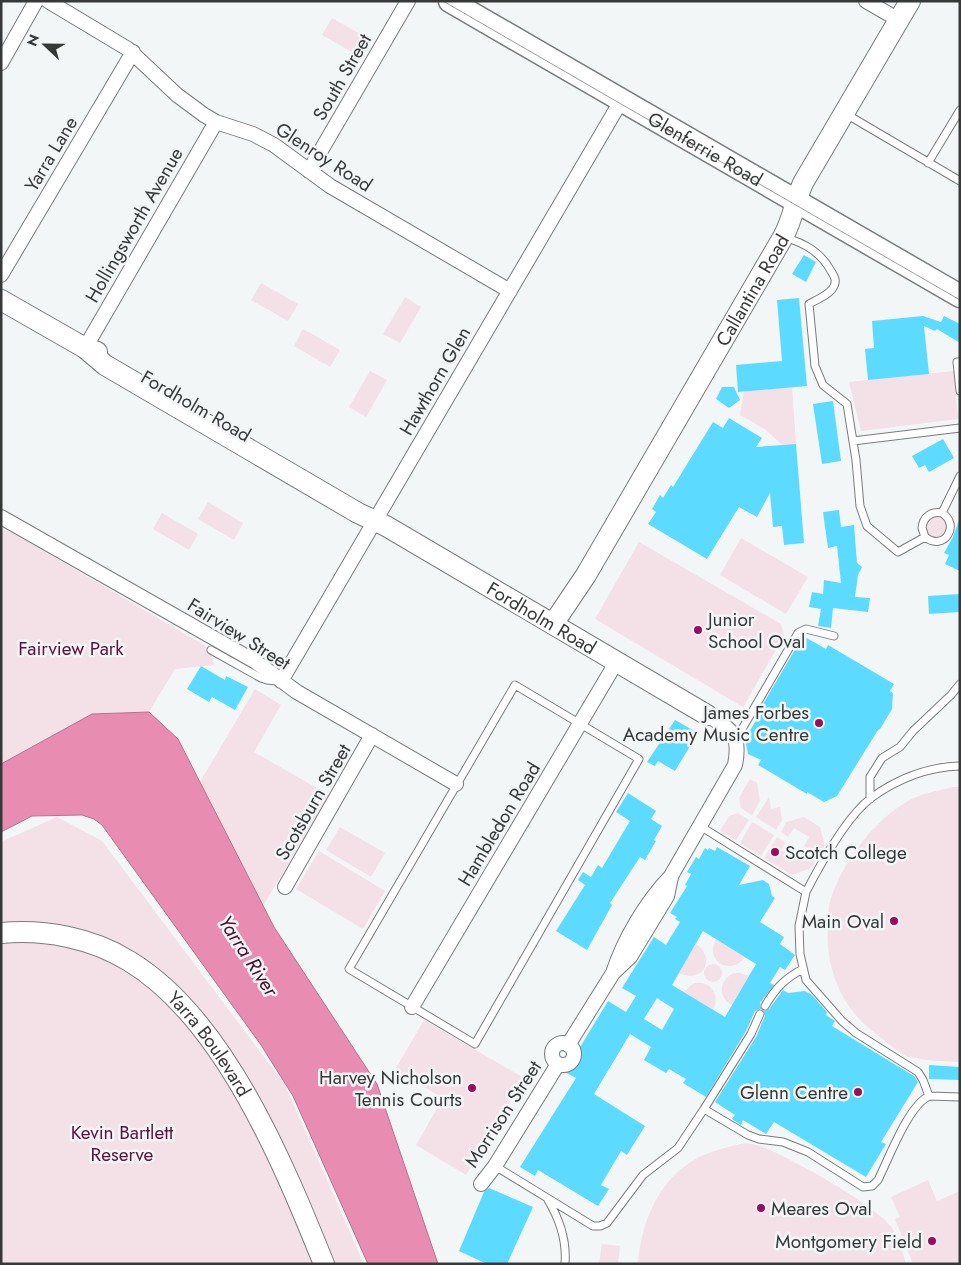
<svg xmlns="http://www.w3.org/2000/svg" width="961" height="1265" font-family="Jost,sans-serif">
	<rect width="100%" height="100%" fill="#f2f6f7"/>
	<path fill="#f4e0e7" d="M332 18 369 39 359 56 322 35Z
		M261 283 298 304 288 321 251 300Z
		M405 297 421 307 400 343 383 334Z
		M303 329 340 350 330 367 294 346Z
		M370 371 387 380 366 417 349 407Z
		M954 371 958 419 861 431 849 382Z
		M792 387 796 444 782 445 766 430 740 415 744 391Z
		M208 502 243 523 234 540 198 519Z
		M162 513 198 534 189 550 153 529Z
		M925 527a11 11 0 1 1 22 0a11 11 0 1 1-22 0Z
		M1 529 13 533 209 648 214 665 175 669 149 712 92 714 1 764Z
		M741 538 808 577 786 614 720 575Z
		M639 542 781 624 784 636 743 707 595 619Z
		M255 689 281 705 254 752 329 795 263 906 200 782Z
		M750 779 757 783 760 801 752 815 741 808 739 798Z
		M953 787H960L959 1062C943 1061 926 1061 910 1057 900 1055 885 1040 876 1034 841 1008 825 968 828 925 828 919 828 912 829 906 838 868 870 825 903 804 918 794 936 791 953 787Z
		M769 797 771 809 780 807 782 820 776 830 756 817Z
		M738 813 749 820 736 840 720 831 729 816Z
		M57 817 102 841 285 1085 364 1264H1V842Z
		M804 817 820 827 825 846 819 855 804 846 809 837 794 828 788 837 781 832 786 822Z
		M752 822 774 835 761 856 740 843Z
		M340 827 385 853 371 877 326 850Z
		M777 837 785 842 781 850 795 859 801 851 816 860 811 868 792 875 764 858Z
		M319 851 385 891 363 929 296 889Z
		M716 939 745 957C730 977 704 961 716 939Z
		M696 944C717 959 703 984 678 973Z
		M704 973a9 9 0 1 1 18 0a9 9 0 1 1-18 0Z
		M734 973H740L749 976 732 1005C717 997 719 980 734 973Z
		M695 983C712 981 720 995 713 1010L684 992 690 986Z
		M424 1020 524 1078 466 1175 416 1145 443 1098 395 1070Z
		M745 1143C754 1144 762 1146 770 1150 797 1162 877 1206 892 1228 899 1239 903 1252 906 1264H638C641 1223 658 1181 694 1160 709 1151 728 1147 745 1143Z
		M928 1180 937 1201 960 1191V1264H913L895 1219 900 1217 891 1197Z
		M602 1244 620 1246 618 1264H599Z"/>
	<path fill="#e98cb1" stroke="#b4738d" d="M149 712 178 739 274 927 377 1084 438 1264H368L293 1096 261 1045 102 825 94 819 82 815 32 816 1 832V764L92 714Z"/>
	<path fill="#5ddaff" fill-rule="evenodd" d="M804 255 816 262 806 282 792 274Z
		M799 298 807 386 738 392 736 365 782 361 777 300Z
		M923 316 941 322 944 316 960 324V343L937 329 935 331 924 326 929 374 868 380 865 349 874 348 872 321Z
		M722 387H734L740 400 729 408 716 399Z
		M833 401 841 461 822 464 813 404Z
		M729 418 762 438 756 447 796 444 804 543 784 545 782 526 773 527 770 493 757 517 739 507 707 559 648 524 656 512 652 509 660 495 663 498 671 485 673 487 713 422 723 428Z
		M943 439 954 458 929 472 925 465 919 468 912 456Z
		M839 510 841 527 854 525 857 563 862 567 858 575 855 597 870 598 868 612 833 608 831 628 818 626 821 609 809 607 812 592 823 594 824 580 841 583 837 546 828 548 823 512Z
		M960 517V571L945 564 949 555 944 553 953 537Z
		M960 594V612L929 614 928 596Z
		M803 636 826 649 828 645 894 684 890 691 893 693 892 709 880 729 878 730 837 796 824 802 807 792V794L758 765 761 760 748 754 745 739 758 717 756 716Z
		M201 666 225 680 226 676 248 687 235 710 212 697 209 702 187 689Z
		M675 720 698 733 675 771 658 761 655 766 647 762Z
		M628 793 656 811 651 819 662 826 654 840 656 841 645 860 640 857 610 903 612 905 587 950 556 931 585 885 578 880 583 872 591 877 598 865 602 868 630 821 616 812Z
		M717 847 750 866 739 885 763 880 769 884 772 896 775 898 760 922 784 937 780 944 795 955 785 970 780 967 770 983 774 985 760 1003 761 1009 755 1011 746 1031 706 1097 683 1083 686 1079 669 1069 666 1073 644 1060 651 1047 630 1034 594 1094 645 1126 627 1155 621 1151 601 1185 609 1189 598 1206 538 1170 535 1176 520 1167 576 1078 565 1072 608 1001 626 1012 636 996 622 988 654 937 666 945 680 922 675 919 677 917 670 913 687 886 685 885 691 874 687 872 696 857 699 859 705 848 708 850 709 848 715 851ZM703 931 756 964 725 1017 672 985ZM657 998 674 1009 662 1030 644 1019Z
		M783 990 788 993 805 991 812 995 827 1012 826 1015 835 1021 832 1026 914 1076 918 1082 881 1142 886 1144 866 1177 774 1122 766 1134 743 1120 741 1125 732 1119 735 1115 715 1102 756 1037 765 1016 764 1011 769 1009Z
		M929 1065 960 1067V1080L929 1079Z
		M489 1188 533 1207 507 1264H487L459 1251 484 1192Z"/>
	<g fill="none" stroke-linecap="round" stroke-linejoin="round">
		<defs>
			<path id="lane" d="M846 114 960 181
				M928 163 960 110
				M784 237C804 243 821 252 831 271 834 276 837 280 834 286 831 294 816 300 809 304L815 366 823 385 847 404 856 460 860 506 867 526 898 552 925 537 922 528C923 517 931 511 942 513L960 476
				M960 362H957L960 391
				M853 441 960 428
				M925 537C944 552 961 525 942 513
				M211 650 261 678 267 680 277 681
				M515 685 639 759 475 1044 349 969Z
				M734 736 742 729 798 633 806 629 834 636
				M870 799V777L882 758 900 747 913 731 951 695 960 684
				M700 826 806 892C820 865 846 817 871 798 897 779 928 767 960 766
				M806 892 799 926 800 954 806 980 842 1021 856 1033 918 1072 923 1080 929 1096 960 1097
				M765 1006C775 989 785 978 803 969
				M704 1109 748 1135 759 1139 783 1142 808 1152 863 1187 872 1186 878 1180C889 1158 908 1106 929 1096
				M495 1166 593 1226H600L607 1223 643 1175 678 1148 704 1109 751 1034 760 1014
				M548 1200C560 1220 567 1240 565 1264"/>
			<path id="street" d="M48 1 128 49 177 95 204 115 216 122 253 134 274 145 330 186 510 291
				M866 1 899 20
				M1 63 36 1
				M309 171 408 1
				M1 275 133 52
				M85 348 216 122
				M1 517 256 662 297 692 456 784
				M281 681 621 101
				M285 887 372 735
				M613 973C624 939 646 902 671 876L735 765C741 734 732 730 707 715
				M412 1007 617 661
				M552 1054a11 11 0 1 1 22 0a11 11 0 1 1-22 0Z
				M568 1045 613 973 630 957 667 896 671 877
				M481 1184 495 1166 558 1064"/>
			<g id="secondary">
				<path d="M1 300 85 348 97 352"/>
				<path id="s1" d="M85 348 105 365 358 513 386 526 707 715"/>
				<path id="s2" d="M553 624 586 575 783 237C793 219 795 201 803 183L910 1"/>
				<path id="s3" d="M1 933C45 929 92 938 129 961 224 1018 284 1165 324 1264"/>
			</g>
			<g id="primary">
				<path id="s4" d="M450 1 960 296"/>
			</g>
		</defs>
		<use href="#lane" stroke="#797c7e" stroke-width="9"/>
		<use href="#street" stroke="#797c7e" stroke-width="16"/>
		<use href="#secondary" stroke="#797c7e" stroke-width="22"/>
		<use href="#primary" stroke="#797c7e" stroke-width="25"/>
		<use href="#lane" stroke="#fff" stroke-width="7"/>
		<use href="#street" stroke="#fff" stroke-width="14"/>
		<use href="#secondary" stroke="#fff" stroke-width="20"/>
		<use href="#primary" stroke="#fff" stroke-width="22"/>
		<path stroke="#9a9d9e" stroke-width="1" d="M443 1 960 300"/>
	</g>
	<g fill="#9b0c5b" stroke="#f2f6f7" stroke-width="2">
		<circle cx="698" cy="630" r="5"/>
		<circle cx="819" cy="723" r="5"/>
		<circle cx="775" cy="852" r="5"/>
		<circle cx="894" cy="921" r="5"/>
		<circle cx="472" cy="1088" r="5"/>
		<circle cx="858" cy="1092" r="5"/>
		<circle cx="761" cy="1208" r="5"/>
		<circle cx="932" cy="1241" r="5"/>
	</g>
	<g text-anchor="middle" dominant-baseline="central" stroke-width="5" stroke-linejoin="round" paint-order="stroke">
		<g font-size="19" fill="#373939" stroke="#f2f6f7">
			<text transform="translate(342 77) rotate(-60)">South Street</text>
			<text stroke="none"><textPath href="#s4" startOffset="295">Glenferrie Road</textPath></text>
			<text transform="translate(51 154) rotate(-59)">Yarra Lane</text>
			<text transform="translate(324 157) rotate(33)">Glenroy Road</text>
			<text transform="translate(134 225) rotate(-60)">Hollingsworth Avenue</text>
			<text stroke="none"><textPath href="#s2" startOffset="389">Callantina Road</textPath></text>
			<text transform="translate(435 381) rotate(-60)">Hawthorn Glen</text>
			<text transform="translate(196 406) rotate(30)">Fordholm Road</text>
			<text stroke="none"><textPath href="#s1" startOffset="531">Fordholm Road</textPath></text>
			<text transform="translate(239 634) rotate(32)">Fairview Street</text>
			<text transform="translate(313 802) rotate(-60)">Scotsburn Street</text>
			<text transform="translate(499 824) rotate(-59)">Hambledon Road</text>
			<text stroke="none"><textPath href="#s3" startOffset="250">Yarra Boulevard</textPath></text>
			<text transform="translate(503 1114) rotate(-57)">Morrison Street</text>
		</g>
		<g font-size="19" fill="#373939" stroke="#f2f6f7" text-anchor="end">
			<text x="708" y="619" text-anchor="start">Junior<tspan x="708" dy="22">School Oval</tspan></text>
			<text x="809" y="712">James Forbes<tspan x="809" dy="22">Academy Music Centre</tspan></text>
			<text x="785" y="852" text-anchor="start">Scotch College</text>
			<text x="884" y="921">Main Oval</text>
			<text x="462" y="1077">Harvey Nicholson<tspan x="462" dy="22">Tennis Courts</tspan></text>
			<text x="848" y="1092">Glenn Centre</text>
			<text x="771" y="1208" text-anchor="start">Meares Oval</text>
			<text x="922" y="1241">Montgomery Field</text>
		</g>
		<g font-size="19" fill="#610e38" stroke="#f2f6f7">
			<text x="71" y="648">Fairview Park</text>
			<text x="122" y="1132">Kevin Bartlett<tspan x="122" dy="22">Reserve</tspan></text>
		</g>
		<g font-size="20" font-style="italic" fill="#49102c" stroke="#f2f6f7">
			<text transform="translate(248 956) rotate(57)">Yarra River</text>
		</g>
	</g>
	<rect width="961" height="1265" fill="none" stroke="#373939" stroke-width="5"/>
	<g transform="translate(45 45) rotate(292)" stroke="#f2f6f7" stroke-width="4" paint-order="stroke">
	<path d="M0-4L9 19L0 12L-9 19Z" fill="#373939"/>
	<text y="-8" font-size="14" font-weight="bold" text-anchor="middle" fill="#373939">N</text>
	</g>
</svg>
